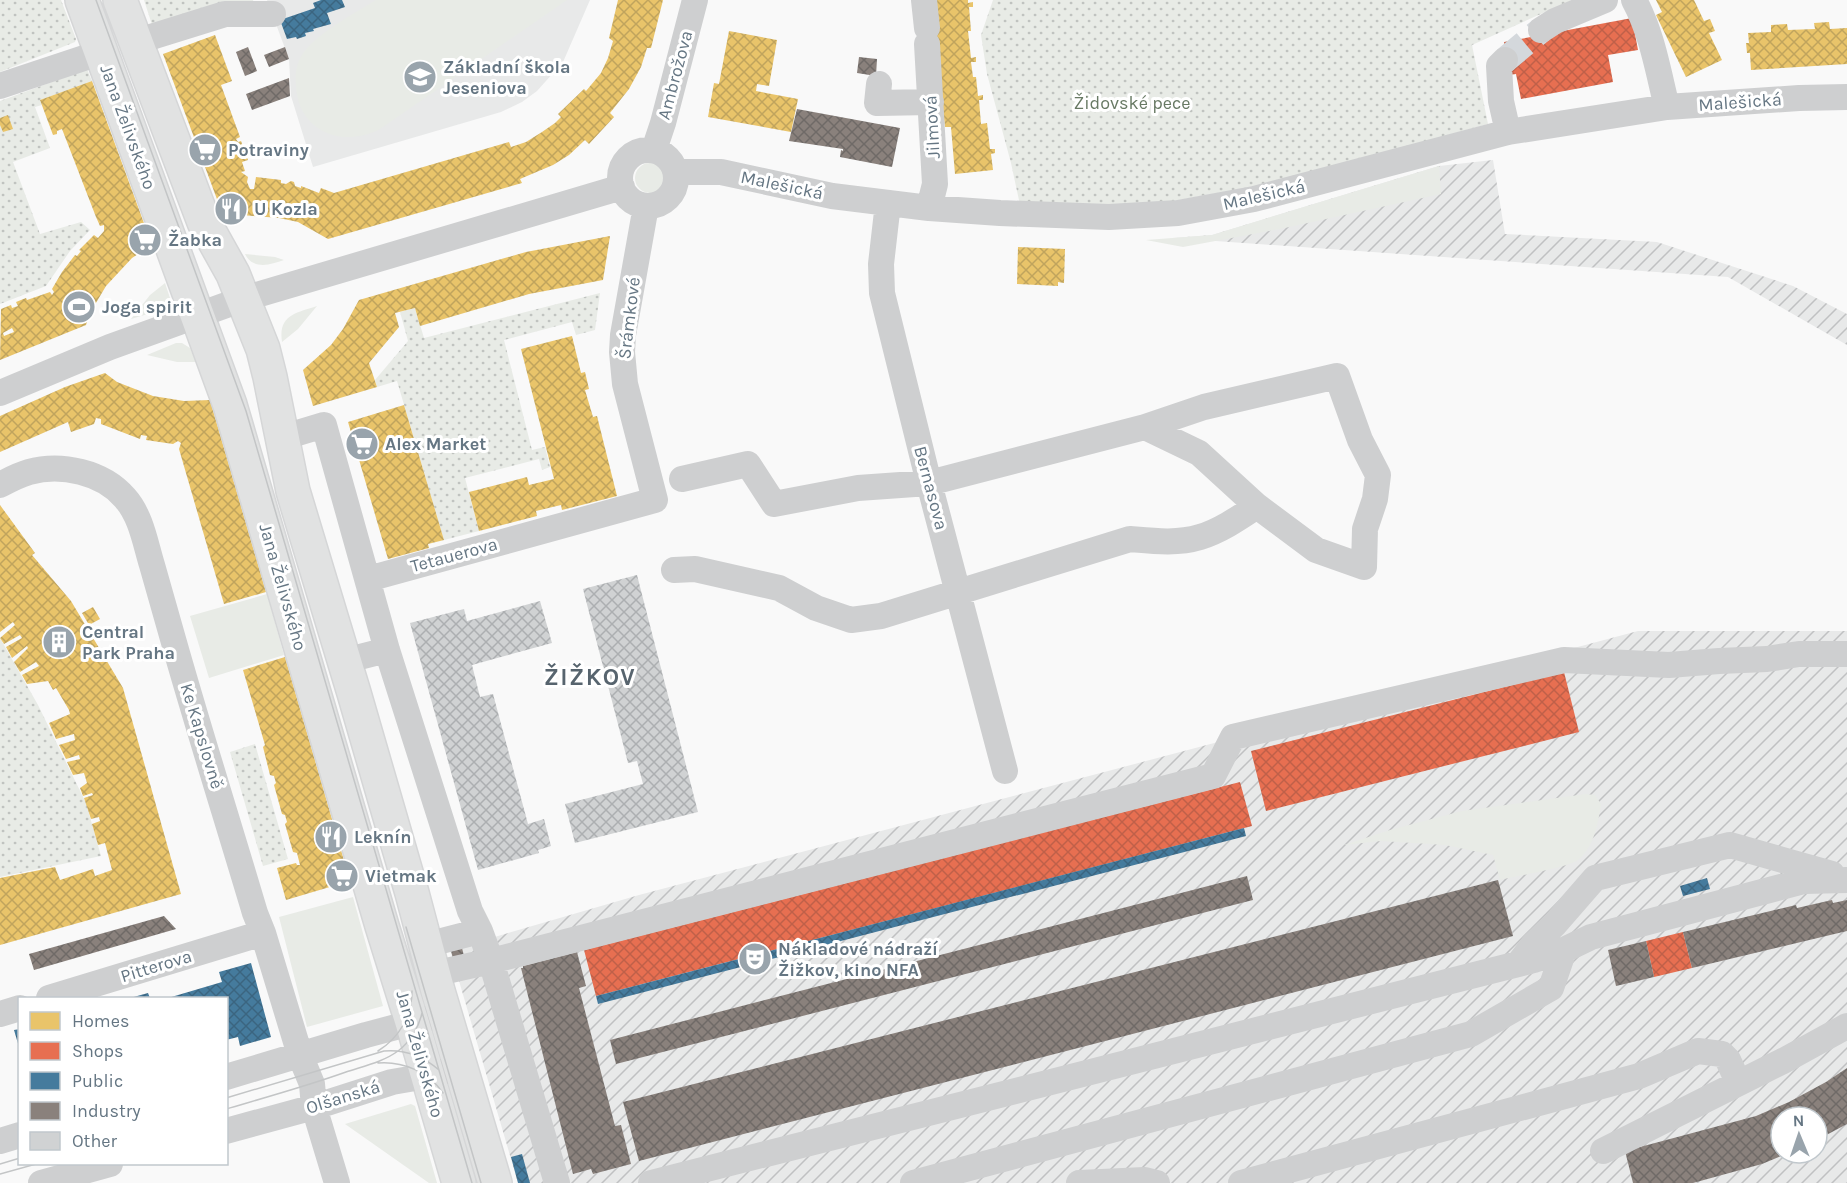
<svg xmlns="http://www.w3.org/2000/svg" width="1847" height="1183" font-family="Karla,sans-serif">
	<defs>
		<pattern id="industrial-furrows" width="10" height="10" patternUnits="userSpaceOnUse" patternTransform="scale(1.5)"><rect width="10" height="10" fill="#e8e9e9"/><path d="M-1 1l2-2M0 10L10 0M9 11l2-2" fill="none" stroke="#c0c1c2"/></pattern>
		<pattern id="park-dots" width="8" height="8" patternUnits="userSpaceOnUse" patternTransform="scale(1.5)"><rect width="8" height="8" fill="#e8ebe6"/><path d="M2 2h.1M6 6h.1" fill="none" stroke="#c0c3c0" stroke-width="1.8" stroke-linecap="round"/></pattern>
		<pattern id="homes-cross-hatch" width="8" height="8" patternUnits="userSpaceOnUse" patternTransform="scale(1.5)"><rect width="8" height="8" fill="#e9c46a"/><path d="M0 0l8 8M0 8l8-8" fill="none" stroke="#c0a45d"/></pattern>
		<pattern id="shops-cross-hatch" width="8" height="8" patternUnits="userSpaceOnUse" patternTransform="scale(1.5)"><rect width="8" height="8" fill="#e76f51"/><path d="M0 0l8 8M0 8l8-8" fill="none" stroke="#bf6049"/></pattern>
		<pattern id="public-cross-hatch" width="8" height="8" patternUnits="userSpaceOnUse" patternTransform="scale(1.5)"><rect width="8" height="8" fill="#457b9d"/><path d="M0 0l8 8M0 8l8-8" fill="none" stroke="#3b6580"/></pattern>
		<pattern id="industry-cross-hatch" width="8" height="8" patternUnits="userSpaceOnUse" patternTransform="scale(1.5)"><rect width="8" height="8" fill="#8a817c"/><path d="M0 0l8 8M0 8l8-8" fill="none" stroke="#6f6a67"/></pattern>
		<pattern id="building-cross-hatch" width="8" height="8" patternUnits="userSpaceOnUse" patternTransform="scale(1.5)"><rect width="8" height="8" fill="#d0d2d3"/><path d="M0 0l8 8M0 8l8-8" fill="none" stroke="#acafb1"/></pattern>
	</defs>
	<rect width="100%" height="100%" fill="#f9f9f9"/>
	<path fill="#e8e9e9" d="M267 0H590L563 62 537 91 522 102 501 112 313 167 291 96 289 59Z"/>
	<path fill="url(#industrial-furrows)" fill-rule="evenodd" d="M1493 160 1505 234 1657 242 1793 286 1847 314V345L1728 277 1173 238 1212 235 1439 166Z
		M1638 631H1847V1183H518L450 950 639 895ZM1781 1117H1817V1153H1781Z"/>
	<path fill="#e8ebe6" d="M376 0H567L380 129C342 149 298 131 296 86 295 75 296 64 302 55 314 35 355 13 376 0Z
		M635 178a15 15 0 1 1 30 0a15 15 0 1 1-30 0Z
		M1439 166 1441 194 1280 229 1183 247 1146 240 1212 235Z
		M245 254 275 257 284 260C270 265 253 270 245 254Z
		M165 283 170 298 169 304 161 310 131 319 150 295Z
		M317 306 298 329 282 342C278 315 296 313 317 306Z
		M176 343H182L190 348 196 362H177L147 355Z
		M267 594 284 655 209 678 190 616Z
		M1586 794 1595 795 1601 804C1598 824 1594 847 1578 860 1569 867 1513 877 1500 880L1493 855 1445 845 1381 841 1344 845 1390 830 1462 811Z
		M353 897 383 1006 307 1027 279 917Z
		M411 1104 415 1106 437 1183H429L345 1124Z"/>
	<path fill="url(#park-dots)" d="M0 0H61L76 39 75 42 0 72Z
		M144 0H253L256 9 153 28Z
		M993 0H1572L1472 45 1488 124 1279 182 1140 207 1020 205 1011 163 987 74 981 35Z
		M87 69 92 81 40 100 42 105 35 107 50 148 13 162 40 234 81 222 90 230 70 251 46 286 0 304V101Z
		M600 293 595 330 576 335 572 322 504 340 532 450 545 447 550 467 542 470 539 459 465 478 479 531 444 540 397 381 377 387 375 380 408 341 400 312 415 308 424 338Z
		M0 638 38 705 86 803 101 856 0 877Z
		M255 744 288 859 263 866 230 752Z"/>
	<path fill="url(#homes-cross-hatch)" fill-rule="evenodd" d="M618 0H663L651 48H647L641 67 629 89 610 113 614 117 589 144 585 140 569 155 553 165 520 179 522 183 328 239 298 222 279 218 242 215 224 218 163 54 215 35 232 81 221 85 240 137 236 139 238 142 241 141 248 160 242 162 245 171 241 172 248 177 247 182 250 189H254L256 177 281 180V183L286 184 291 181 294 182 295 186 301 188V186L319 193 321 188 334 193 509 142 511 147 526 142 542 132 555 123 561 117 558 114 584 89 586 91 601 73 608 58 613 41 609 38Z
		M930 0H968V3L973 2V7H969L971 31H968L971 58 976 57V62H971L973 77H976L978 96 983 95V100H979L981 124 987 123 990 149H995V153L991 154 993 170 955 174 951 127H945Z
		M1656 0H1694L1704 21 1710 19 1715 31 1709 33 1722 60 1686 77 1656 15 1662 12Z
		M1829 22 1830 29 1847 28V64L1751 70 1750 53H1747L1746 43H1749L1748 33 1771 32V25L1787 24 1788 30 1815 29 1814 23Z
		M729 31 777 40 769 86 757 84 756 91 798 99 791 132 708 117 714 83 719 84Z
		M92 81 152 245 132 258 106 286 90 313 86 325 0 360 1 309 11 305 12 308 18 306 16 302 26 298 27 300 50 292 52 295 54 292 52 289 62 272 75 255 77 256 81 251 79 250 94 235 98 238 104 231V225L100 226 96 217 62 129 57 131V134L53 135 40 100ZM12 328 14 332 4 336 3 333Z
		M8 115 13 129 3 132 0 125V118Z
		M610 236 603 280 529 294 420 326 415 308 395 313 399 327 369 363 377 387 313 406 303 370 331 345 343 329 359 300 526 252Z
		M1018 247 1065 249 1064 283 1058 282V286L1017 284Z
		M572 336 581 373 585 372 589 389 585 390 593 417 597 416 617 496 562 510 561 505 536 511 537 516 479 531 469 492 527 477 529 485 554 479 521 349Z
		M105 373 117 382 153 396 184 401 210 400 266 592 224 604 179 449 181 443 178 441 173 444 146 440 147 436 141 435 140 439 101 424V419L96 418 94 424 71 432 68 422 0 452V416L65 387Z
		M404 405 444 540 428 544 429 548 388 559 348 422Z
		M0 505 35 553 32 555 71 601 123 688 181 894 0 945V878L55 867 60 880 93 869 95 876 112 870 105 843 98 845 92 824 100 821 99 817 91 819 84 798 93 795 92 793 83 796 80 788 87 783 84 773 73 775 67 762 80 759 79 755 66 759 59 745 75 740 74 734 56 739 49 723 70 714 69 710 56 688 53 690 48 681 27 684 22 675 39 666 36 662 20 672 14 662 28 648 27 646 12 658 6 647 22 638 20 635 4 644 0 638 15 625 13 622 0 632Z
		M93 607 100 619 89 625 82 613Z
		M285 657 350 881 286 900 277 868 296 863 297 865H300L297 853 293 852 285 824 287 822 285 815 282 814 274 785 276 783 274 776 270 775 263 747 265 745 243 670Z"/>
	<path fill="url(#shops-cross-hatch)" d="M1632 18 1638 50 1608 55 1613 82 1521 99 1516 74 1509 75 1504 42Z
		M1564 672 1579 732 1266 811 1251 751Z
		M1240 782 1252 826 596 996 584 950Z
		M1683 932 1692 968 1654 977 1646 941Z"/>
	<path fill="url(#public-cross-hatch)" d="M321 0H342L345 7 327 13 331 24 313 29 314 31 305 33 306 36 297 39 296 37 287 39 280 20 315 8 313 3Z
		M1244 828 1246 836 598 1004 596 996Z
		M1707 878 1710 889 1683 896 1680 886Z
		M251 963 271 1037 240 1046 238 1037 226 1040V998H168L222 982 219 972Z
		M148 993 150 998H130Z
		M20 1029V1047H19L14 1030Z
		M522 1154 530 1183H518L511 1157Z"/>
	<path fill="url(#industry-cross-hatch)" d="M248 47 257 71 245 76 236 52Z
		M285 47 289 59 269 67 264 55Z
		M859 57 877 59 876 76 857 73Z
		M289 78 290 96 252 110 246 94Z
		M797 109 900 128 892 167 840 157 841 150 843 151V149L789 141Z
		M1247 876 1253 900 616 1064 610 1040Z
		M1498 880 1513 936 639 1161 623 1102Z
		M1832 900 1833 903 1847 900V931L1692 968 1683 932 1796 905 1797 908Z
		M164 916 176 929 34 970 29 954Z
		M1646 941 1654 977 1616 986 1608 950Z
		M462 948 464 956 453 958 451 951Z
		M577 952 586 986 579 988 615 1126 621 1125 631 1164 593 1174 591 1169 573 1174 521 968H523V966Z
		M1847 1068V1124L1817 1140V1117H1781V1153H1788L1762 1164 1693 1183H1633L1625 1151 1756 1116 1789 1102 1826 1082Z"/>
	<path fill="url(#building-cross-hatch)" d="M637 575 698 812 575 843 565 804 643 784 637 761 628 763 583 589Z
		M540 601 552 643 472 665 480 697 493 694 528 824 544 819 551 846 538 850 539 853 478 870 410 623 464 609 467 621Z"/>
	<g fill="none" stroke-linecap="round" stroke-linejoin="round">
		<path stroke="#d4d8dc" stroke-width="26" stroke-dasharray="26 13" stroke-linecap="butt" d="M1505 60 1541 30"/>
		<defs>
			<path id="major" d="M82 0 230 405 382 926 412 1022 459 1183
				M120 0 204 222 233 274 263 349 270 377 293 491 354 693 412 893 438 991 495 1183"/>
		</defs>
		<use href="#major" stroke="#d5d6d7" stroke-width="36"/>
		<path stroke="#cecfd0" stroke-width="26" d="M924 0 927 28
			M1634 0C1652 33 1658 71 1667 107
			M1541 30 1555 21 1605 0
			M135 42 225 14H273
			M927 44 935 184 929 208
			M1505 60 1499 66 1501 101 1508 132
			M879 84 877 103 931 102
			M0 86 87 57 100 50
			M620 178a28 28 0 1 1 56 0a28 28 0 1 1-56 0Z
			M654 150 663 123 695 0
			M676 172H721L832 196 929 208 1000 213 1109 217 1178 213 1254 199 1508 132 1667 107 1799 98 1847 97
			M888 203 881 264 882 293 929 483 1005 771
			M0 393 110 347 243 299 622 187
			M1145 427 1199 453 1257 506
			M281 438 324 425 387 650 470 911 480 931 491 961 557 1183
			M0 485C9 480 19 475 29 472 61 463 103 472 125 498 141 516 145 542 152 565 159 589 166 614 173 639 199 731 228 822 255 913L263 933 300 1055 312 1084 314 1107 337 1183
			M674 570 695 569 779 588 816 608 851 620 881 616 1130 539C1153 541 1177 544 1200 537 1220 531 1239 518 1257 506L1316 550 1364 567 1365 529 1375 499 1378 475 1360 440 1337 376 1204 407 1145 427 929 483 858 488 774 504 748 464 682 479
			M368 579 655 500 625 384 622 352 623 335 646 206
			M344 661 387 650
			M426 945 480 931
			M1519 963 1533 945 1555 924 1595 878 1730 845 1832 874
			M433 974 491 961 1213 776 1233 737 1564 660 1669 665 1719 661 1767 659 1799 654H1847
			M49 998 263 933
			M0 1014 20 1008
			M226 1077 366 1035 430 1018
			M226 1131 314 1107 392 1082 427 1076 446 1071
			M0 1141 20 1135
			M1603 1151 1783 1061 1847 1026
			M41 1183 110 1164
			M651 1183 1534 960 1564 950 1591 937 1804 881 1847 880
			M913 1183 1471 1034 1551 988 1564 950
			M1079 1183 1145 1180 1157 1183
			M1241 1183 1639 1076 1698 1051 1722 1054 1728 1060 1738 1082"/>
		<use href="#major" stroke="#e1e2e2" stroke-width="33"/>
		<path stroke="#c3c5c6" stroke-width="1.5" d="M96 0 246 411 472 1183
			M406 927 481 1183
			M378 1051C399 1038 412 1016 412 991
			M378 1063C403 1061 429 1072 443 1093
			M226 1098 384 1051C406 1049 423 1056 439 1070
			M226 1109C267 1097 307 1086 346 1072 364 1066 383 1062 398 1051 410 1042 419 1027 422 1013
			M0 1164 20 1158
			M0 1174 36 1164"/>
	</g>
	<defs>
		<symbol id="school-disc" viewBox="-11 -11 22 22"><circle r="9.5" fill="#99a4ac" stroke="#fff"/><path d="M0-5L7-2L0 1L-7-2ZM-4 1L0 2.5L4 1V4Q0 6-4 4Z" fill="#fff"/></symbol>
		<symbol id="supermarket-disc" viewBox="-11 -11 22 22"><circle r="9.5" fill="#99a4ac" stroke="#fff"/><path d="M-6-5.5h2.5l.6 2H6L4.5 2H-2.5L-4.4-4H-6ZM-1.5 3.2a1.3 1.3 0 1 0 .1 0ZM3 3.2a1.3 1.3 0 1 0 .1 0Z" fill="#fff"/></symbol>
		<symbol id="restaurant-disc" viewBox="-11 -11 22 22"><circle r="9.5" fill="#99a4ac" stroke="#fff"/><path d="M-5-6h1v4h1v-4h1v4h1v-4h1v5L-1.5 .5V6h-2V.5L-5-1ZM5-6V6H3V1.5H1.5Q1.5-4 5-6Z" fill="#fff"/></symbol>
		<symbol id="stadium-disc" viewBox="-11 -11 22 22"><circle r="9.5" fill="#99a4ac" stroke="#fff"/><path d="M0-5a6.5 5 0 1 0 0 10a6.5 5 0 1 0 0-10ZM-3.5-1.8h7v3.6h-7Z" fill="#fff"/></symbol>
		<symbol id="building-disc" viewBox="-11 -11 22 22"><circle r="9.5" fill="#99a4ac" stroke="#fff"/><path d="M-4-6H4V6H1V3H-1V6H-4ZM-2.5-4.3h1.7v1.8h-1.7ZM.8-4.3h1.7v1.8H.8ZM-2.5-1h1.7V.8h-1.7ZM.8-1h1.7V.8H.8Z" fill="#fff"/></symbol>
		<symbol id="theatre-disc" viewBox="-11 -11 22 22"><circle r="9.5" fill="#99a4ac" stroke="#fff"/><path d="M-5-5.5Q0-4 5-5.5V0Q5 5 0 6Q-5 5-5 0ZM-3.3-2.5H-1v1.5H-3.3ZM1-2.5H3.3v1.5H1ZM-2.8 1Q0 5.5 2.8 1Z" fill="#fff"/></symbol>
	</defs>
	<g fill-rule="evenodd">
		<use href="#school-disc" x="401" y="58" width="38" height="38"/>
		<use href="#supermarket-disc" x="186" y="131" width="38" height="38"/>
		<use href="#restaurant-disc" x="212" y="190" width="38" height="38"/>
		<use href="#supermarket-disc" x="126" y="221" width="38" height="38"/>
		<use href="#stadium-disc" x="60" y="288" width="38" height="38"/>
		<use href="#supermarket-disc" x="343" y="425" width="38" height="38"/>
		<use href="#building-disc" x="40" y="623" width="38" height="38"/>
		<use href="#restaurant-disc" x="312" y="818" width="38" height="38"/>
		<use href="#supermarket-disc" x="323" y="857" width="38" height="38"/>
		<use href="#theatre-disc" x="736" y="940" width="38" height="38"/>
	</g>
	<g text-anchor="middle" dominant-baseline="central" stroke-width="6" stroke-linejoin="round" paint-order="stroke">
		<g font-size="18" font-weight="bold" fill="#657683" stroke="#fff" text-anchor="start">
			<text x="443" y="67">Základní škola<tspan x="443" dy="21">Jeseniova</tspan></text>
			<text x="228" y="150">Potraviny</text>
			<text x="254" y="209">U Kozla</text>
			<text x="168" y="240">Žabka</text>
			<text x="102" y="307">Joga spirit</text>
			<text x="385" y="444">Alex Market</text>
			<text x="82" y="632">Central<tspan x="82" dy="21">Park Praha</tspan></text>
			<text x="354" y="837">Leknín</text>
			<text x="365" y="876">Vietmak</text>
			<text x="778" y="949">Nákladové nádraží<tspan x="778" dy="21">Žižkov, kino NFA</tspan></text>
		</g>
		<g font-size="18" fill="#657683" stroke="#fff">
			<text transform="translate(675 75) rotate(-75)">Ambrožova</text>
			<text transform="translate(1740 102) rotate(-4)">Malešická</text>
			<text transform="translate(128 127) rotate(70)">Jana Želivského</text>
			<text transform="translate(932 127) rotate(-93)">Jilmová</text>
			<text transform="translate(782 185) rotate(12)">Malešická</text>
			<text transform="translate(1264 195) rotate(-13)">Malešická</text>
			<text transform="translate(629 318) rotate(-83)">Šrámkové</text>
			<text transform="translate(931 488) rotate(75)">Bernasova</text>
			<text transform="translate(454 555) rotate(-15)">Tetauerova</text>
			<text transform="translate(283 587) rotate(74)">Jana Želivského</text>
			<text transform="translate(202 736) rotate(73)">Ke Kapslovně</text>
			<text transform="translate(156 966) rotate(-17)">Pitterova</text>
			<text transform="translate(420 1054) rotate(74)">Jana Želivského</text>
			<text transform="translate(343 1097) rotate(-17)">Olšanská</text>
		</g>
		<g font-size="18" fill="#687a64" stroke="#fff">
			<text x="1132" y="103">Židovské pece</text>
		</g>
		<g font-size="24" font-weight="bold" letter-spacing="1.5" fill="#57646e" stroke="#fff">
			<text x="590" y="677">ŽIŽKOV</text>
		</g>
	</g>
	<rect x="18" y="997" width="210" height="168" fill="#ffffff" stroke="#c1c8cd" stroke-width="1.5"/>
	<rect x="30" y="1012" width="30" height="18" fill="#e9c46a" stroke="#c1c8cd" stroke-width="1.5"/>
	<text x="72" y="1027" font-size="18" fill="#657683">Homes</text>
	<rect x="30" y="1042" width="30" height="18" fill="#e76f51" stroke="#c1c8cd" stroke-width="1.5"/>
	<text x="72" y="1057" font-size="18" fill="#657683">Shops</text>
	<rect x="30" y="1072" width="30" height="18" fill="#457b9d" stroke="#c1c8cd" stroke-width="1.5"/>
	<text x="72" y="1087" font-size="18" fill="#657683">Public</text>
	<rect x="30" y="1102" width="30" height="18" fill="#8a817c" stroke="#c1c8cd" stroke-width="1.5"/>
	<text x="72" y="1117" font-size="18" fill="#657683">Industry</text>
	<rect x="30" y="1132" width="30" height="18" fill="#d0d2d3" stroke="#c1c8cd" stroke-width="1.5"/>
	<text x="72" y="1147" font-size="18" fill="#657683">Other</text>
	<g transform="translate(1799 1135) rotate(358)"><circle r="28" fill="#ffffff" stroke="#c1c8cd" stroke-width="1.5"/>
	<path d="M0-4.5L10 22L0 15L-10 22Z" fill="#99a4ac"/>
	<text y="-9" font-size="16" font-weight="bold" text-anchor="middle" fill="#657683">N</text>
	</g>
</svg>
